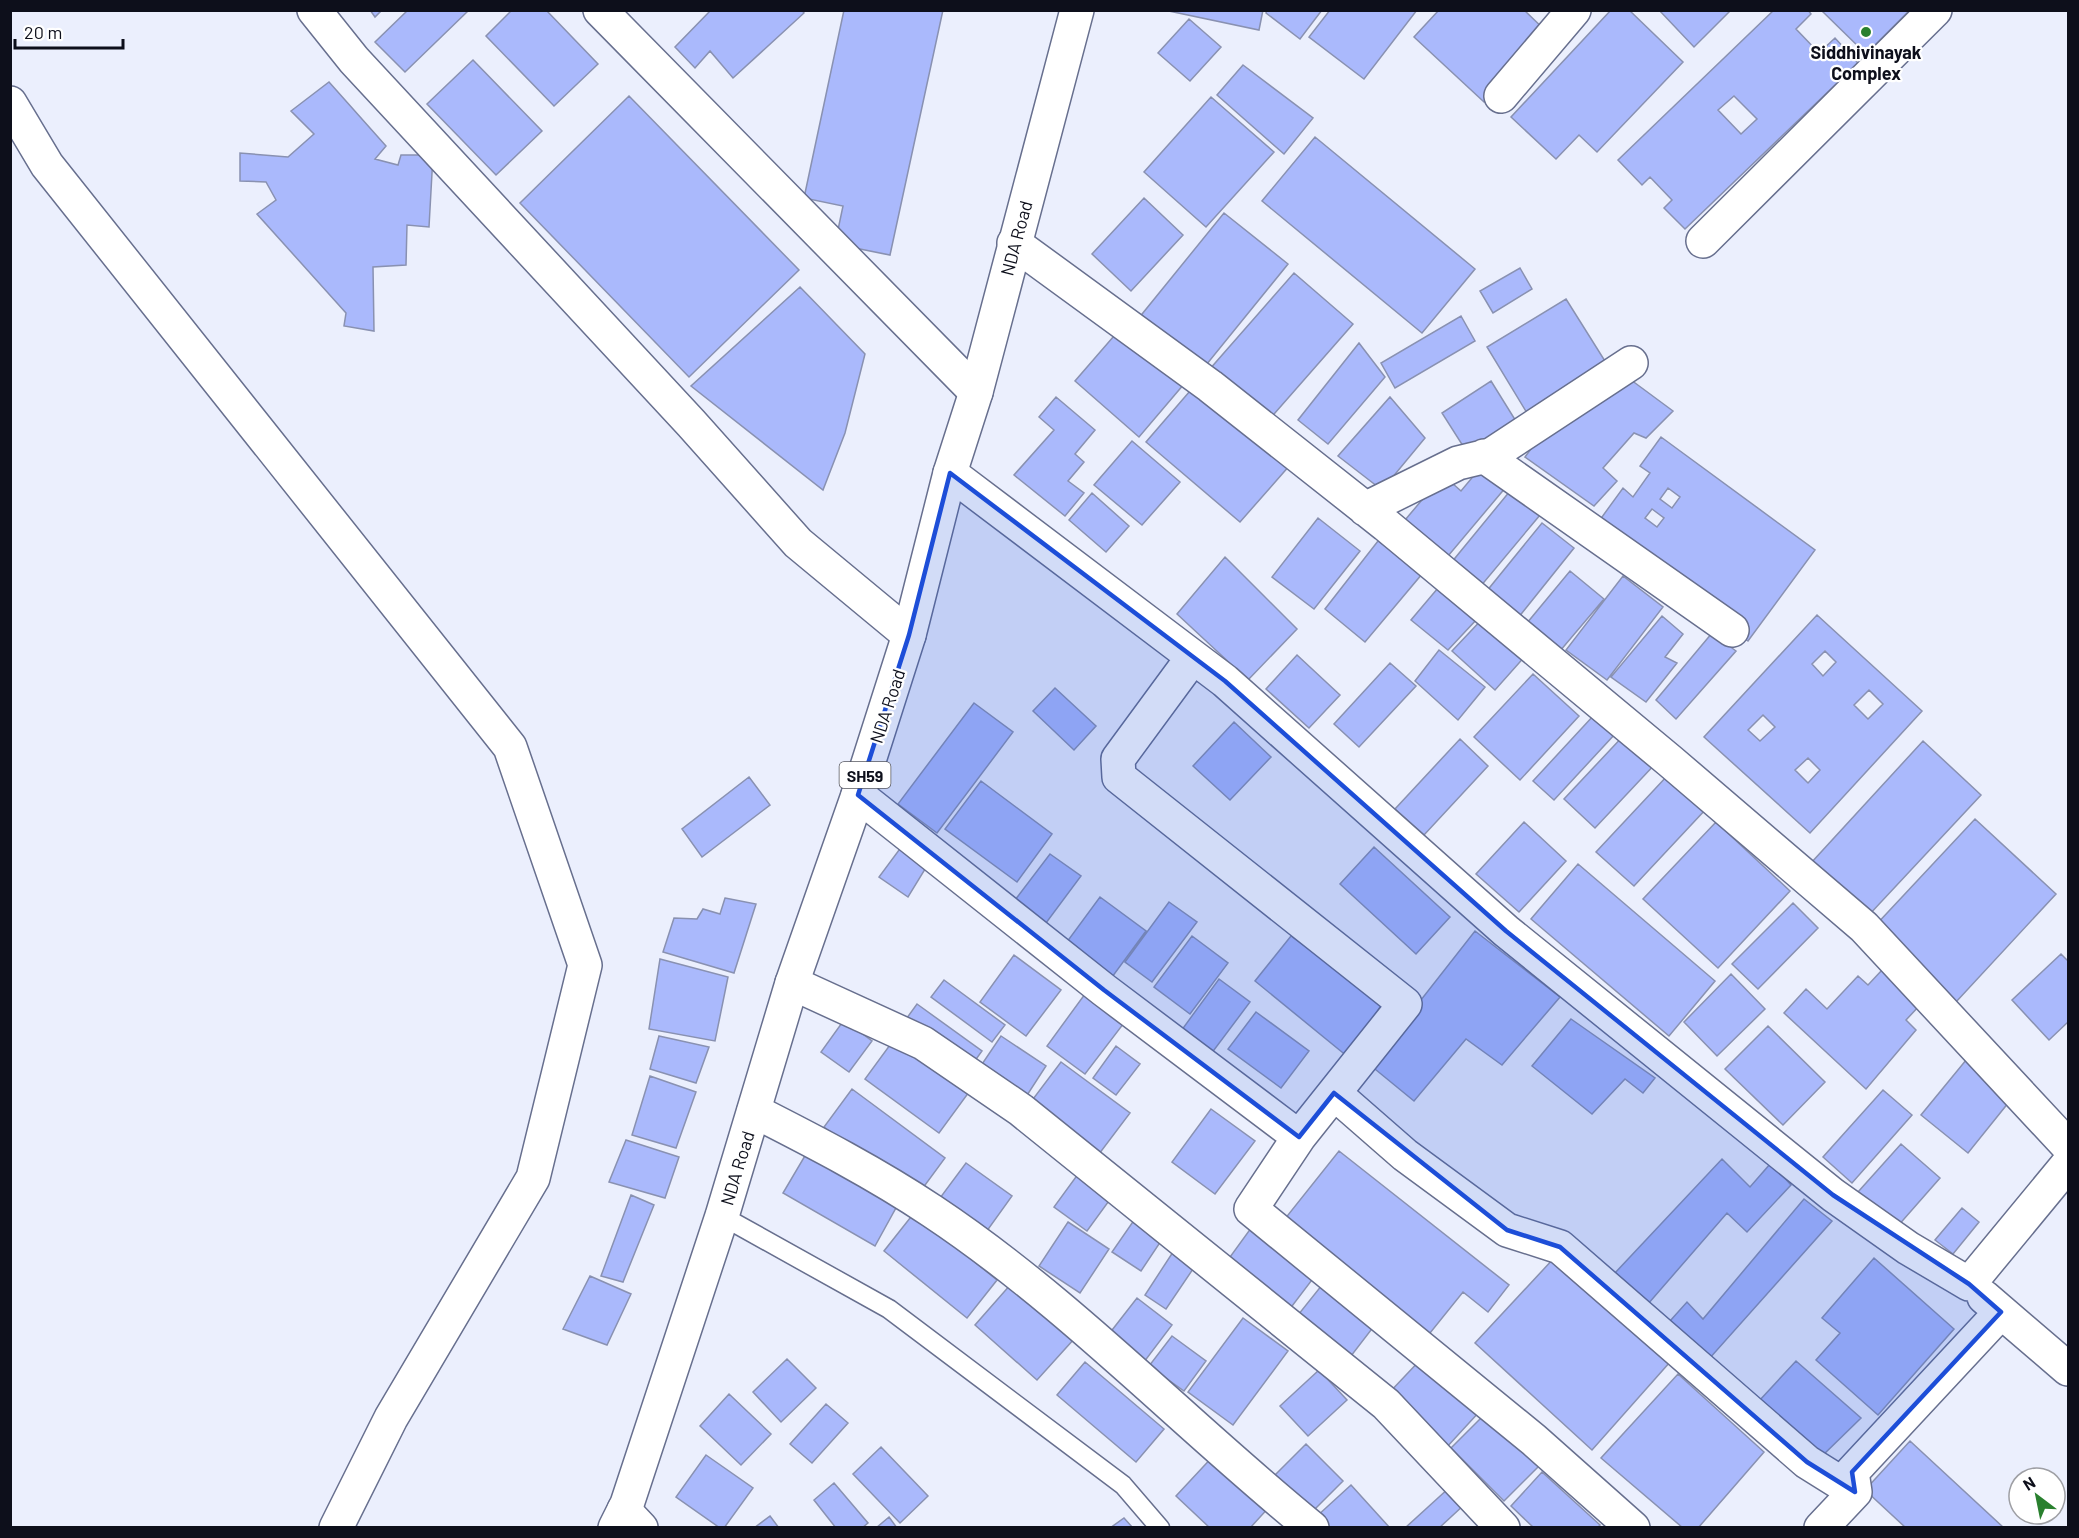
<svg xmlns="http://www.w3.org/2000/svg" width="2079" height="1538" font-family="Barlow,sans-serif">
	<rect width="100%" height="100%" fill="#ebeffd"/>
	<path fill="#aab9fc" stroke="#8991b1" stroke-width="1.5" fill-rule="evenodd" d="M370 10H382L375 17Z
		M408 10H469L405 72 375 42Z
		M512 10H546L598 64 554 106 486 36Z
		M711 10H802L804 13 733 78 710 51 695 68 675 47Z
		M844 10H943L890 255 835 244 843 206 804 198Z
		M1164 10H1263L1259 30Z
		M1267 10H1322L1300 39 1266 13Z
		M1330 10H1417L1364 79 1309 37Z
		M1439 10H1524L1549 34 1484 102 1414 37Z
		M1611 10H1629L1683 62 1597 152 1579 135 1556 159 1511 117Z
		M1659 10H1731L1694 47Z
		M1774 10H1808L1811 14 1796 29 1819 53 1835 38 1858 63 1685 229 1664 208 1672 200 1650 177 1642 185 1618 160ZM1734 96 1757 119 1741 134 1718 110Z
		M1821 10H1910L1866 54Z
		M1189 19 1221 47 1190 81 1158 53Z
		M473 60 542 131 496 175 427 104Z
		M1243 65 1313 118 1284 154 1217 95Z
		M329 82 386 146 375 159 398 165 401 155H433L429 227 407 225 406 265 373 267 374 331 344 326 346 313 257 214 276 200 266 182 240 181V153L288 157 314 134 291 111Z
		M629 96 799 270 689 377 520 203Z
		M1211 97 1274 152 1206 227 1144 172Z
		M1315 137 1475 269 1422 333 1262 201Z
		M1144 198 1183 235 1131 291 1092 254Z
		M1224 213 1288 264 1198 375 1134 324Z
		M1520 268 1532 289 1493 313 1480 291Z
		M1294 273 1353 324 1268 421 1209 370Z
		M800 287 865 354 845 433 823 490 691 386Z
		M1566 299 1610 369 1530 418 1487 347Z
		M1461 316 1475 341 1395 388 1381 363Z
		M1120 329 1184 384 1139 437 1075 381Z
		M1359 343 1385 377 1328 444 1298 420Z
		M1627 377 1673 411 1646 438 1634 433 1603 468 1617 481 1594 506 1525 457 1544 431Z
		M1491 381 1519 426 1470 457 1442 413Z
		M1196 384 1290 465 1240 522 1146 442Z
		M1056 397 1095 430 1075 454 1084 462 1068 481 1084 493 1065 516 1014 475 1054 430 1039 417Z
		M1390 397 1425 438 1382 490 1338 456Z
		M1661 437 1815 550 1748 641 1594 528 1623 488 1633 497 1650 473 1640 466ZM1668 488 1680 497 1672 508 1660 499ZM1652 509 1664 518 1657 527 1645 518Z
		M1132 441 1180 482 1142 525 1094 485Z
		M1481 467 1506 487 1443 562 1400 526 1443 475 1461 491Z
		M1510 491 1540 515 1480 587 1451 563Z
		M1092 493 1129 526 1106 552 1069 520Z
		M1318 518 1360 551 1314 609 1272 577Z
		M1542 523 1574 548 1518 618 1486 592Z
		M1378 541 1422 574 1365 642 1325 609Z
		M1225 557 1297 629 1248 680 1177 614Z
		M1570 571 1604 599 1560 651 1527 623Z
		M1623 576 1663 607 1607 680 1566 650Z
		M1438 588 1477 619 1448 650 1411 620Z
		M1486 615 1528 653 1495 690 1452 651Z
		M1817 615 1922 711 1810 833 1704 737ZM1825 651 1836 662 1823 676 1812 664ZM1869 690 1883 704 1868 719 1854 705ZM1763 715 1775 727 1760 741 1748 730ZM1808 758 1820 770 1808 783 1795 770Z
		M1662 616 1683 634 1665 657 1677 663 1646 702 1611 677Z
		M1712 633 1736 651 1676 719 1656 700Z
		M1439 650 1485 687 1458 720 1415 681Z
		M1297 655 1340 695 1309 728 1266 689Z
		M1390 663 1416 686 1359 747 1334 724Z
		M1533 674 1579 716 1520 780 1474 737Z
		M1055 688 1096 726 1074 750 1033 711Z
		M974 703 1013 732 937 833 898 804Z
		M1594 715 1615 734 1554 800 1533 781Z
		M1234 722 1271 757 1230 800 1193 766Z
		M1626 733 1657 762 1595 828 1564 799Z
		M1460 739 1488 766 1424 835 1395 809Z
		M1923 741 1981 795 1868 916 1811 863Z
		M1668 775 1706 809 1634 886 1596 852Z
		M749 777 770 805 702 857 682 829Z
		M981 781 1052 834 1017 882 945 829Z
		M1975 819 2056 894 1956 1002 1874 927Z
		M1524 822 1566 861 1519 912 1476 874Z
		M1716 822 1790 891 1718 968 1643 899Z
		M902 846 927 866 908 897 879 877Z
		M1374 847 1450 917 1416 954 1340 884Z
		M1050 854 1081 876 1046 923 1015 900Z
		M1578 864 1715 981 1669 1036 1531 919Z
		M1100 897 1146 931 1104 988 1058 954Z
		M725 898 756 904 734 973 663 952 674 918 697 919 703 909 720 914Z
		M1169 902 1197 922 1152 982 1125 962Z
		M1793 903 1818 928 1758 989 1732 964Z
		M1475 931 1560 997 1502 1065 1466 1039 1414 1101 1370 1065Z
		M1192 936 1228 963 1190 1014 1154 987Z
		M1291 936 1382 1004 1348 1057 1255 981Z
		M2061 954 2068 961V1022L2049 1040 2012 1000Z
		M1014 955 1061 990 1026 1036 980 1002Z
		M660 959 728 977 715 1041 649 1029Z
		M1882 970 1920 1005 1906 1020 1916 1030 1866 1089 1784 1013 1806 989 1827 1009 1858 976 1868 985Z
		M1731 974 1765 1009 1717 1056 1684 1022Z
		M1219 979 1250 1002 1211 1054 1181 1031Z
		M944 980 1005 1025 992 1042 931 997Z
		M1085 994 1124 1023 1085 1074 1047 1046Z
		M917 1004 982 1051 969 1069 904 1022Z
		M1256 1012 1309 1051 1281 1088 1228 1049Z
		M1571 1019 1655 1078 1643 1093 1625 1079 1592 1114 1532 1066Z
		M844 1020 872 1041 849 1072 821 1052Z
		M1768 1026 1825 1082 1783 1125 1725 1069Z
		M898 1034 972 1088 939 1133 865 1079Z
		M659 1036 709 1047 696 1083 650 1069Z
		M1001 1036 1046 1066 1022 1103 976 1073Z
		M1116 1046 1140 1064 1116 1095 1093 1078Z
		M1971 1054 2017 1092 1968 1153 1921 1115Z
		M1061 1062 1130 1113 1096 1158 1027 1107Z
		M650 1076 696 1092 676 1148 632 1135Z
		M852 1089 945 1158 917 1196 824 1127Z
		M1883 1090 1912 1115 1852 1183 1823 1157Z
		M1211 1109 1255 1141 1215 1194 1172 1162Z
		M626 1140 679 1157 665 1198 609 1182Z
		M1901 1144 1940 1178 1897 1227 1858 1192Z
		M1339 1151 1509 1285 1488 1312 1463 1292 1426 1338 1280 1225Z
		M806 1154 897 1206 875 1246 783 1193Z
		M1722 1159 1750 1187 1771 1163 1791 1185 1747 1232 1727 1213 1648 1304 1614 1274Z
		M966 1163 1012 1196 984 1235 937 1202Z
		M1081 1170 1114 1194 1087 1231 1054 1207Z
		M631 1195 654 1205 623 1282 601 1276Z
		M1804 1199 1832 1221 1709 1359 1670 1321 1687 1302 1703 1319Z
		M1962 1208 1979 1222 1953 1254 1935 1240Z
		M914 1213 997 1280 967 1318 884 1251Z
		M1139 1213 1167 1232 1141 1271 1112 1252Z
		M1068 1222 1109 1249 1080 1293 1039 1266Z
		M1254 1224 1318 1272 1286 1314 1222 1268Z
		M1173 1252 1195 1266 1166 1309 1145 1295Z
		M1555 1257 1670 1362 1592 1450 1475 1343Z
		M1874 1258 1954 1329 1878 1415 1816 1360 1840 1333 1822 1318Z
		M590 1276 631 1294 607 1345 563 1329Z
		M1326 1280 1378 1321 1351 1356 1298 1315Z
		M1011 1284 1074 1339 1037 1380 975 1325Z
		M1137 1298 1172 1325 1144 1362 1109 1334Z
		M1243 1318 1288 1351 1233 1425 1188 1392Z
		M1172 1336 1206 1361 1184 1391 1149 1366Z
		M1423 1357 1480 1411 1446 1448 1388 1394Z
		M787 1359 816 1388 781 1422 753 1392Z
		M1796 1361 1861 1418 1820 1458 1759 1401Z
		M1085 1362 1164 1429 1136 1462 1057 1395Z
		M1319 1370 1347 1400 1308 1436 1280 1406Z
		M1678 1374 1764 1452 1698 1528H1683L1601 1458Z
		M729 1394 771 1434 741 1465 700 1426Z
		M826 1404 848 1423 812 1463 790 1444Z
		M1487 1412 1540 1465 1504 1501 1451 1448Z
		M1910 1441 2004 1528H1906L1865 1490Z
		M1306 1444 1343 1481 1310 1514 1273 1477Z
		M881 1447 928 1496 900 1523 853 1474Z
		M1216 1453 1272 1504 1250 1528H1210L1176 1496Z
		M706 1455 753 1488 724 1528H720L676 1497Z
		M1542 1472 1600 1525 1597 1528H1534L1511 1506Z
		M834 1483 868 1523 862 1528H836L814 1500Z
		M1351 1485 1390 1528H1326L1316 1517Z
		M1450 1487 1465 1504 1439 1528H1405Z
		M770 1516 779 1528H754Z
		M889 1517 897 1528H876Z
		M1124 1518 1133 1528H1110Z"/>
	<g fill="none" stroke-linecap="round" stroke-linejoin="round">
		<defs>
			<path id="service" d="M722 1216 889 1309 1123 1485 1160 1528"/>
			<path id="minor" d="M314 10 354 60 691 423 798 543 909 635
				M600 10 976 392
				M1501 96 1574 10
				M1703 241 1935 10
				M1014 243 1210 386 1386 525 1670 761 1864 927 2068 1146
				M1484 456 1732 630
				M950 473 1225 681 1506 931 1833 1195 1908 1248 1969 1284 2068 1164
				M1365 509 1458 463 1491 455 1631 363
				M1193 657 1118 759 1119 777 1405 1004 1299 1137 1251 1209 1534 1440 1633 1528
				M858 795 1104 990 1299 1137
				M792 983 923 1043 1021 1110 1386 1404 1503 1528
				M1334 1093 1405 1155 1507 1230 1560 1247 1807 1462 1855 1492
				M754 1111C815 1142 875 1173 932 1211 1069 1302 1184 1424 1312 1528
				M1984 1297 2068 1369
				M624 1510 641 1528
				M1821 1528 1855 1492 1852 1472 2001 1312"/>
			<path id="tertiary" d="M10 103 47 165 510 747 585 965 533 1178 391 1418 336 1528"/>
			<path id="primary" d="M615 1528 627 1504 722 1216 792 983 858 795 909 635 950 473 976 392 1077 10"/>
		</defs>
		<use href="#service" stroke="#676f8e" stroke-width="21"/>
		<use href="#minor" stroke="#676f8e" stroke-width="36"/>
		<use href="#tertiary" stroke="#676f8e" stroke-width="36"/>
		<use href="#primary" stroke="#676f8e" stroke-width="36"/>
		<use href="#service" stroke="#fff" stroke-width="18"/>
		<use href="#minor" stroke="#fff" stroke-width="33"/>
		<use href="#tertiary" stroke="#fff" stroke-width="33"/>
		<use href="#primary" stroke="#fff" stroke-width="33"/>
	</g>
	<path fill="#1d4ed8" fill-opacity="0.2" stroke="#1d4ed8" stroke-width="4.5" stroke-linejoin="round" d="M950 473 1225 681 1506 931 1833 1195 1969 1284 2001 1312 1852 1472 1855 1492 1807 1462 1560 1247 1507 1230 1334 1093 1299 1137 1104 990 858 795 909 635Z"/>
	<circle fill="#29802e" stroke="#fff" stroke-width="2" cx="1866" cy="32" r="6"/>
	<g text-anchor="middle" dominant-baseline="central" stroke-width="4.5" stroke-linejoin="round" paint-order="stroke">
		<rect fill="#fff" stroke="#56575f" stroke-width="1.5" x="839.5" y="762" width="51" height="26" rx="4.5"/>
		<g font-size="16" font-weight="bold" fill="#0d0f1b">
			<text x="865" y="775">SH59</text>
		</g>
		<g font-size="18" font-weight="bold" fill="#0d0f1b" stroke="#fff">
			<text x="1866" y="52">Siddhivinayak<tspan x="1866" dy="21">Complex</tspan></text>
		</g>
		<g font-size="18" fill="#0d0f1b" stroke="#fff">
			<text transform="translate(1016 238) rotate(-75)">NDA Road</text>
			<text transform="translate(887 706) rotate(-72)">NDA Road</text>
			<text transform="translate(737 1168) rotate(-73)">NDA Road</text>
		</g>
	</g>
	<rect width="2079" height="1538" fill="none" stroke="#0d0f1b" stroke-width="24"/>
	<g transform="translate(2037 1496) rotate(328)"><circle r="28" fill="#ffffff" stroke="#9e9fa4" stroke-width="1.5"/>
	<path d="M0-4.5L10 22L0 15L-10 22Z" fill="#29802e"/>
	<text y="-9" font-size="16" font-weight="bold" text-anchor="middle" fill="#0d0f1b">N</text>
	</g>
	<path d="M15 39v9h108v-9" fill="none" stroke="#0d0f1b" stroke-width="3"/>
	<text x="24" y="39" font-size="18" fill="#0d0f1b" stroke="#ffffff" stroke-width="4.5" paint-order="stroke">20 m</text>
</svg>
